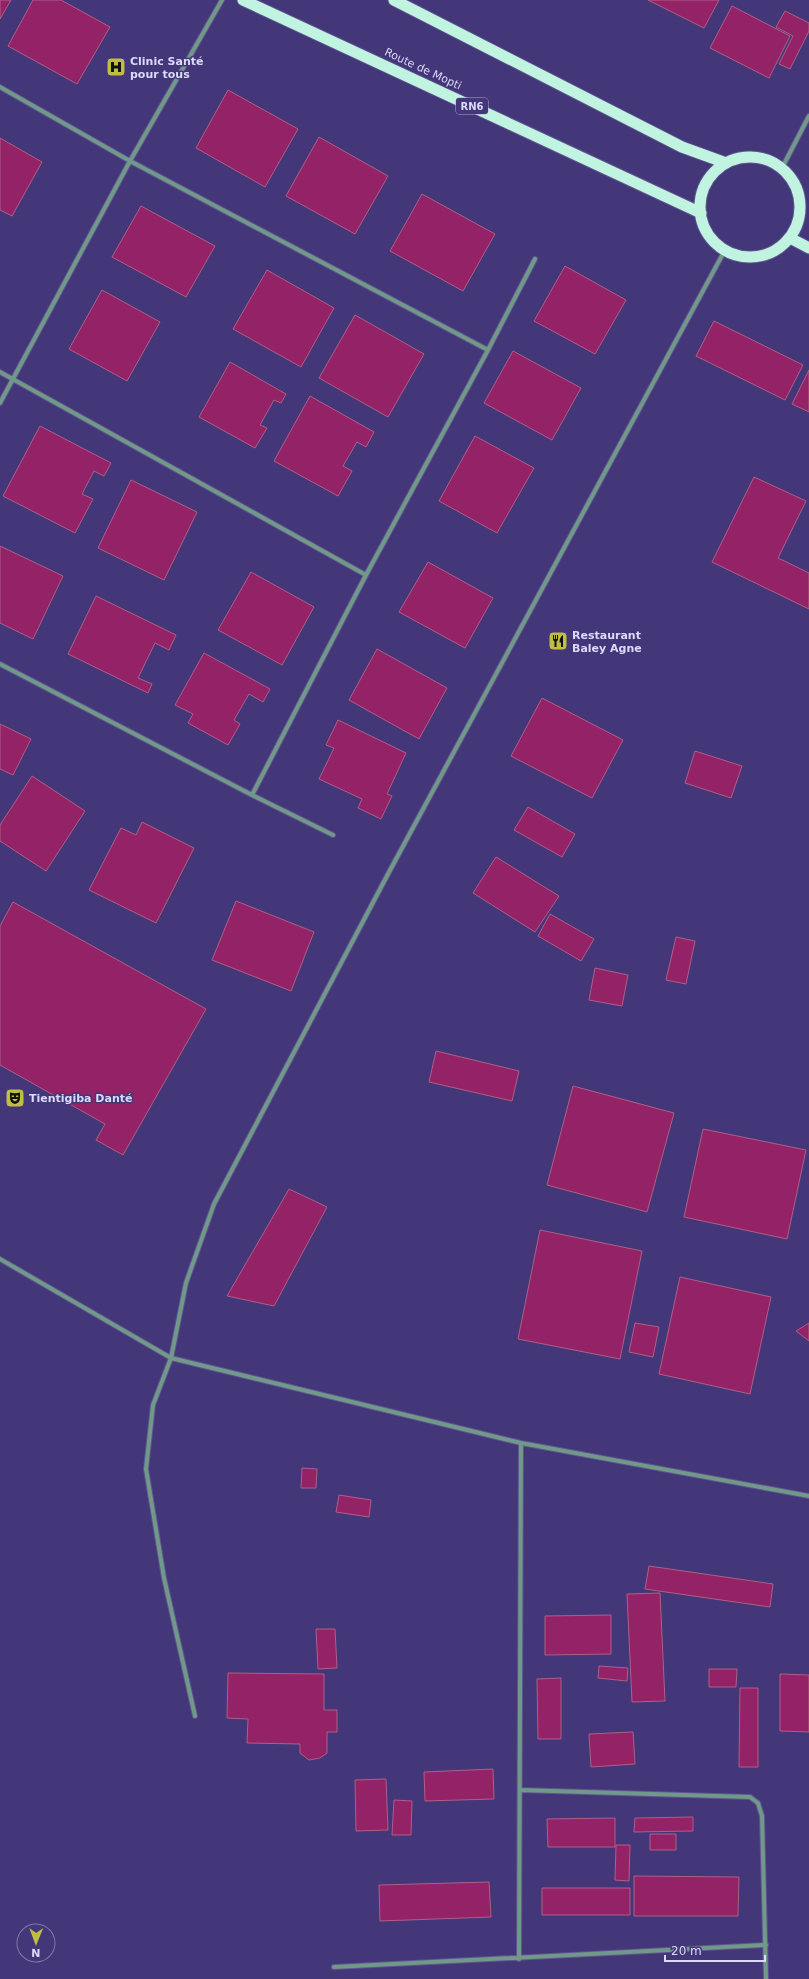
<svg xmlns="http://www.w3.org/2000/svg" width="809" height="1979" font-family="'DejaVu Sans',sans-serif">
	<rect width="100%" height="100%" fill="#433679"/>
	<path fill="#942266" stroke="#ad6087" d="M0 0H11L0 19Z
		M33 0H61L110 27 77 84 8 46Z
		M648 0H719L704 28Z
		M732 6 790 36 769 78 710 48Z
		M785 11 809 23V31L790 69 779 64 793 36 776 27Z
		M228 90 298 129 265 187 196 148Z
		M319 137 388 176 355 234 286 196Z
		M0 138 42 162 12 216 0 210Z
		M422 194 495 234 463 291 390 251Z
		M141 206 215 246 186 297 112 257Z
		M565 266 626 300 595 354 534 321Z
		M267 270 334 308 301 367 233 329Z
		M102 290 160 322 127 381 69 349Z
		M355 315 424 354 388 417 319 378Z
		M714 321 803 365 785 400 696 356Z
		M513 351 581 388 552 440 484 403Z
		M230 362 286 394 281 403 274 400 260 425 267 428 255 448 199 417Z
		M809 370V412L792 404Z
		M310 396 374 432 366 447 357 442 343 466 352 471 338 496 274 461Z
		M40 426 111 463 104 476 94 471 82 494 93 499 75 533 3 496Z
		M475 436 534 468 497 533 439 501Z
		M754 477 806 501 778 558 809 573V609L712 562Z
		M131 480 197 512 164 580 98 548Z
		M0 546 63 576 33 639 0 623Z
		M428 562 493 598 465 648 399 612Z
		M251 572 314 607 282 665 218 630Z
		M96 596 176 635 169 650 155 643 138 678 152 684 148 693 68 654Z
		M377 649 447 688 419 739 349 700Z
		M204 653 270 689 263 702 249 694 234 720 240 724 228 745 188 723 193 714 175 705Z
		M542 698 623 740 592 798 511 756Z
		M338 720 406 753 387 794 392 796 381 819 358 808 362 799 319 779 334 748 326 745Z
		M0 724 31 739 13 775 0 769Z
		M695 751 742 766 731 798 685 783Z
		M32 776 85 811 46 871 0 841V825Z
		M528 807 575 834 562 857 514 830Z
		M142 822 194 848 156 923 89 890 121 828 136 835Z
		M496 857 559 896 535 932 473 893Z
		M236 901 314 932 291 991 212 960Z
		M13 902 206 1009 123 1155 96 1140 105 1124 0 1065V926Z
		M550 914 594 939 581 961 538 936Z
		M676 937 695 941 686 984 666 980Z
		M595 968 628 975 622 1006 589 1000Z
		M436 1051 519 1071 512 1101 429 1082Z
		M573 1086 674 1113 647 1212 547 1185Z
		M703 1129 806 1150 787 1239 684 1217Z
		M289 1189 327 1207 274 1306 227 1296Z
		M540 1230 642 1251 620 1359 518 1339Z
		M680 1277 771 1297 750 1394 659 1374Z
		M635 1323 659 1327 653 1357 629 1352Z
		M809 1323V1341L796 1331Z
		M302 1468 317 1469 316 1488H301Z
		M339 1495 371 1500 369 1517 336 1512Z
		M649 1566 773 1584 770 1607 645 1589Z
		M660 1593 665 1701 632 1702 627 1594Z
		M611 1615V1654L545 1655V1616Z
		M316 1629H335L337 1668 318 1669Z
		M599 1666 628 1668 627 1681 598 1678Z
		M709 1669H737L736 1687H709Z
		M228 1673 324 1674V1710H337V1732H327V1753L320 1758 309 1760 300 1753V1744L247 1743 248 1719 227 1718Z
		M780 1674 809 1675V1732L780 1731Z
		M561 1678V1739H538L537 1679Z
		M740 1688H758V1767H739Z
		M633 1732 635 1764 591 1767 589 1734Z
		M493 1769 494 1799 425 1801 424 1772Z
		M386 1779 388 1830 356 1831 355 1780Z
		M394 1800 412 1801 411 1835H392Z
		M693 1817V1831L634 1832 635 1818Z
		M615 1818V1847H548L547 1819Z
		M650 1834H676V1850H650Z
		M616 1845H630L629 1881 615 1880Z
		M634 1876 739 1877 738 1916H634Z
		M489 1882 491 1917 380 1921 379 1885Z
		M542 1888H630V1915H542Z"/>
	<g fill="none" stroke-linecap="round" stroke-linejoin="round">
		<defs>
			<path id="minor" d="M0 87 130 161 488 350
				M782 168 809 116
				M0 372 366 575
				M0 403 130 161 222 0
				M0 664 252 795 333 835
				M252 795 366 575 488 350 535 259
				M0 1259 171 1358 521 1443 809 1496
				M195 1716 164 1578 146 1469 153 1405 171 1358 186 1283 214 1204 388 874 725 250
				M520 1790 750 1797 758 1803 762 1816 766 1979
				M519 1959 521 1443
				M334 1967 766 1945"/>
			<path id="trunk" d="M243 0 701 213
				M394 0 682 147 726 163
				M700 207a50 50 0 1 1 100 0a50 50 0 1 1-100 0Z
				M790 238 809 248"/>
		</defs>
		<use href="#minor" stroke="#5f5490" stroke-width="6"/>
		<use href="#trunk" stroke="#5f5490" stroke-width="13"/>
		<use href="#minor" stroke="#719989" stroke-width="4"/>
		<use href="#trunk" stroke="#c0f4e0" stroke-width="11"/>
	</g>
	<defs>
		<symbol id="hospital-square" viewBox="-11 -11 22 22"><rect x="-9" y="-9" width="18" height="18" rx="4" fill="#bfbe42" stroke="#433679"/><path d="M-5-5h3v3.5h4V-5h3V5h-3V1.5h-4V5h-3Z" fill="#111"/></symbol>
		<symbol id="restaurant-square" viewBox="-11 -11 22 22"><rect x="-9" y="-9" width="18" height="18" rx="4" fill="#bfbe42" stroke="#433679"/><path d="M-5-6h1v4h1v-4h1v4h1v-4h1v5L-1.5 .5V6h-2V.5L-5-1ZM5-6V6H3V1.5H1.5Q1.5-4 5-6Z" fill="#111"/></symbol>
		<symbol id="theatre-square" viewBox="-11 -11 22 22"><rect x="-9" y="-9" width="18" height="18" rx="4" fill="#bfbe42" stroke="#433679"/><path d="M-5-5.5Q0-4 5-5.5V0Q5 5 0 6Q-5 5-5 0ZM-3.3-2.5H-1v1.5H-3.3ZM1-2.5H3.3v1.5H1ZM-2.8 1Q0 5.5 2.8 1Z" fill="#111"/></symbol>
	</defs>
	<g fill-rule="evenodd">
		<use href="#hospital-square" x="105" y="56" width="22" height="22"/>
		<use href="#restaurant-square" x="547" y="630" width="22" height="22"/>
		<use href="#theatre-square" x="4" y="1087" width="22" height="22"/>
	</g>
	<g text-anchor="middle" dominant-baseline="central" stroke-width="3" stroke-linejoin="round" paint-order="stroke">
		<rect fill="#433679" stroke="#aea9d3" stroke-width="1" x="456" y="98" width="32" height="16" rx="3"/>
		<g font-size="10" font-weight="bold" fill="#dcdafa">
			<text x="472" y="106">RN6</text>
		</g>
		<g font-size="11" font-weight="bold" fill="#dcdafa" stroke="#433679" text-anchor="start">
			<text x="130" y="61">Clinic Santé<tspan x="130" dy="13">pour tous</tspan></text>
			<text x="572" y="635">Restaurant<tspan x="572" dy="13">Baley Agne</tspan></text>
			<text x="29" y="1098">Tientigiba Danté</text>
		</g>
		<g font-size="11" fill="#dcdafa" stroke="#433679">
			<text transform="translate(423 69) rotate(25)">Route de Mopti</text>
		</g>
	</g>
	<g transform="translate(36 1943) rotate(181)"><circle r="19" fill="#433679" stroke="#8078ad"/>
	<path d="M0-3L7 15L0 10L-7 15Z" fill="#bfbe42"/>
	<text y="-6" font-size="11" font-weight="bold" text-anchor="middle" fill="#dcdafa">N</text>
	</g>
	<path d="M665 1955v6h100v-6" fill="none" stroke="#dcdafa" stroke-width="2"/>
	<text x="671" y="1955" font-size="12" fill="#dcdafa" stroke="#433679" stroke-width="3" paint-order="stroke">20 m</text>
</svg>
